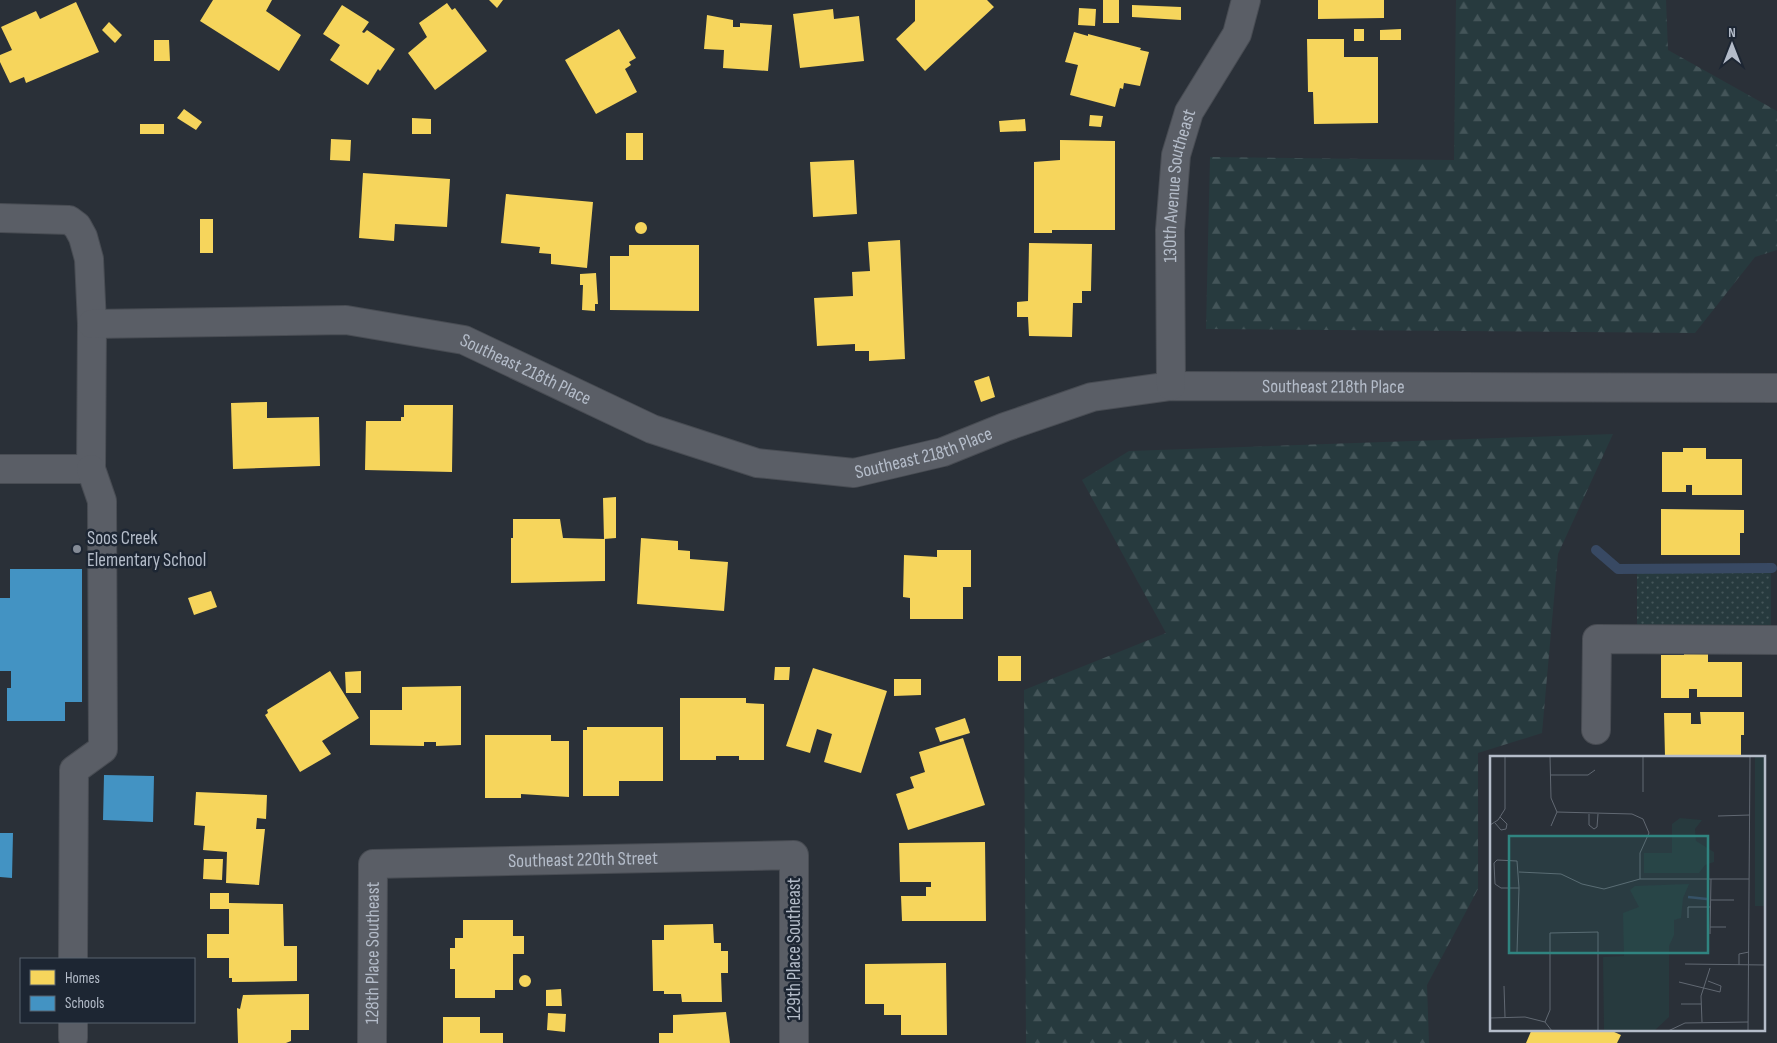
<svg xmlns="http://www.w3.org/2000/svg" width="1777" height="1043" font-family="'Sofia Sans Condensed',sans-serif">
	<defs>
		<pattern id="forest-firs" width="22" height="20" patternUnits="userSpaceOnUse" patternTransform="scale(1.25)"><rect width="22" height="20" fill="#273a3e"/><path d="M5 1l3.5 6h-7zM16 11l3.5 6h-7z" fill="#445559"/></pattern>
		<pattern id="park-dots" width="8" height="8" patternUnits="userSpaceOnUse" patternTransform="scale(1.25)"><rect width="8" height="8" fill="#273a3e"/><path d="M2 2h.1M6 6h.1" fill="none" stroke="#445559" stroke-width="1.8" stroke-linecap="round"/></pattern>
	</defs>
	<rect width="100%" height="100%" fill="#2a3038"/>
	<path fill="url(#forest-firs)" d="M1456 0H1666L1668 50 1777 111V250L1755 257 1695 333 1206 329 1210 157 1454 160Z
		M1613 434 1558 554 1542 733 1478 753V889L1427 985 1429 1043H1026L1024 690 1166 633 1082 480 1129 451Z"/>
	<path fill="url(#park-dots)" d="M1637 571 1771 572V626H1637Z"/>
	<path fill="#f6d55c" d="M213 0H272L266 11 301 35 279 71 200 21Z
		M489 0H503L497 8Z
		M915 0H987L994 7 925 71 896 39 915 21Z
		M1103 0H1119V23H1103Z
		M1318 0H1384V18L1318 19Z
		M76 2 99 52 26 83 24 77 10 83 0 62V55L12 50 1 27 36 11 40 19Z
		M447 3 452 10 455 8 487 51 435 90 408 53 427 37 419 23Z
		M342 5 369 22 362 32 364 33 367 30 395 49 380 71 378 69 368 85 330 60 340 45 323 34Z
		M1132 5 1181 7V20L1132 17Z
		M1079 8 1096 9 1095 26 1078 25Z
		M833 9 834 19 859 16 864 61 800 68 793 14Z
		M707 15 733 20V27H740V23L772 25 768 71 723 68 724 50 704 49Z
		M109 22 122 35 115 43 102 30Z
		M619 29 636 58 629 62 631 65 625 69 637 92 596 114 565 60Z
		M1354 29H1364V41H1354Z
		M1401 29V40H1380V30Z
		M1074 32 1088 36V34L1141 48 1140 50 1149 52 1140 86 1124 83 1123 89 1120 88 1115 107 1070 95 1078 65 1065 62Z
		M1307 39H1344V57H1378V123L1314 124 1313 92H1308Z
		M154 40H169L170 61H154Z
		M184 109 202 122 196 130 177 118Z
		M1090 115 1103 116 1101 127 1089 126Z
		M412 118 431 119V134H412Z
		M1025 119 1026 131 1000 132 999 121Z
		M140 124H164V134H140Z
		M626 133H643V160H626Z
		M331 139 351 140 350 161 330 160Z
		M1060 140 1115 141V230H1052V233H1034V162L1060 160Z
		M854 160 857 214 813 217 810 162Z
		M363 173 450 179 447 227 395 224 394 241 359 238Z
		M506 194 593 202 587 268 551 264V254L539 253 540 247 501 243Z
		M200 219H213V253H200Z
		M635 228a6 6 0 1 1 12 0a6 6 0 1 1-12 0Z
		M900 240 905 359 869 361V351H855V344L817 346 814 298 853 296 852 272 870 271 868 242Z
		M1029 243 1092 244 1091 291H1082V303H1073L1072 337 1029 336 1028 317H1017V302L1028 301Z
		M629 245H699V311L610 310V256H629Z
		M596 273 598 304H595V311L582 310 583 285H580V274Z
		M989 376 995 397 981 402 974 381Z
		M267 402V418L319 417 320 466 233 469 231 403Z
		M404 405H453L452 472 365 470 366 421H401V417H404Z
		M1683 448H1706V459H1742V495H1692V485H1686V492H1662V452H1683Z
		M616 497V538L604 539 603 498Z
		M1661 509 1744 510V533H1740V555H1661Z
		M513 519H560L563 538 605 539V581L511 583V538H513Z
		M641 538 678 541V550L690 551V559L728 562 724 611 637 604Z
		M937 550H971V587H963V619H910V598L903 597 904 555 937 557Z
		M211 591 217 607 194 615 188 598Z
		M1684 652H1708V662H1742V697H1697V689H1689V698H1661V655H1684Z
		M998 656H1021V681H998Z
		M775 667H790L789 680H774Z
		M813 668 887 691 861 773 824 762 832 734 817 729 810 753 786 746Z
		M330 671 359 718 322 741 331 754 300 772 265 715 268 713 267 710Z
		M361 671V693H346L345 672Z
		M894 679H921V695L894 696Z
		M461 686V745L436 746V742H424V746L370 745V710H402V687Z
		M680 698H746V703L764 704V760H739V756H716V760H680Z
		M1700 712H1744V735H1741V756L1665 757 1664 713H1691V724H1701Z
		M965 718 970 733 940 742 935 728Z
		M587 727H663V781H619V796H583V730H587Z
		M485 735H551V741H569V797L521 794V798H485Z
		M963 738 985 805 908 830 896 794 914 788 910 777 925 772 919 752Z
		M196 792 267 795 266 819 257 818 256 829H265L259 885 226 883 227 852 203 850 205 826 194 825Z
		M985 842 986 921H902L901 896H926V887H931V882H900L899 843Z
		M204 859H223L222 880 203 879Z
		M210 893H229V903L283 904 284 946H297V981L232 982V978H229V958H207V934H229V909H210Z
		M463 920H513V936H524V954H513V990H495V998H455V969H450V948H455V938H463Z
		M713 924 714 943H721V951H728V973H721L722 1002H682L681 994H664V991H653L652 940H664V925Z
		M946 963 947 1035H901V1015H884V1004H865V964Z
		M519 981a6 6 0 1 1 12 0a6 6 0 1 1-12 0Z
		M561 989 562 1006H546V990Z
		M309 994V1030H291V1041L286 1043H238L237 1008 240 1009 243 995Z
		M726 1012 730 1043H659V1033H673V1015Z
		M548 1013 566 1014 565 1032 547 1030Z
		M443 1017H480V1033H503V1043H443Z
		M1532 1029H1613L1612 1031 1621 1035 1617 1043H1526Z"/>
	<path fill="#4393c3" d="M10 569H82V702H65V721H7V688H11V671H0V598H10Z
		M104 775 154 776 153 822 103 820Z
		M0 833H13L12 878 0 877Z"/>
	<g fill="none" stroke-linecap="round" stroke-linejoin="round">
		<path stroke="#384963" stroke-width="10" d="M1596 550 1618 569 1772 568"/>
		<defs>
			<g id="minor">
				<path d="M0 218 69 220 77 226 83 237 89 259 92 324 91 469H0"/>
				<path id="s1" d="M92 324 346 320 464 340 652 429 757 463 854 473 943 452 1005 427 1092 397 1171 386 1777 388"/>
				<path id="s2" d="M1171 386 1170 230 1176 155 1189 112 1237 34 1246 0"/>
				<path d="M1596 730 1597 639 1777 640"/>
				<path d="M73 959 74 770 103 749 102 501 91 469"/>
				<path d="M73 1038V1022"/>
				<path id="s3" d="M372 1043 373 864 794 855V1043"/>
			</g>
		</defs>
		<use href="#minor" stroke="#484c53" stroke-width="30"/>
		<use href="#minor" stroke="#5a5e66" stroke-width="28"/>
	</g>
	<circle fill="#848b96" stroke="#1d2633" stroke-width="2" cx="77" cy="549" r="5"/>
	<g text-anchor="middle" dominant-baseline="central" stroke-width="5" stroke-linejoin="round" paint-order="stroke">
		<g font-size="19" fill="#b4bcc9" stroke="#1d2633">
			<text stroke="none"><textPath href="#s2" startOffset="201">130th Avenue Southeast</textPath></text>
			<text stroke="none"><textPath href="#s1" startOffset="442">Southeast 218th Place</textPath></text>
			<text stroke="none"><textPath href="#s1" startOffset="1282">Southeast 218th Place</textPath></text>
			<text stroke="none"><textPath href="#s1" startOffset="862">Southeast 218th Place</textPath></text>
			<text stroke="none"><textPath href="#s3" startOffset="389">Southeast 220th Street</textPath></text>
			<text transform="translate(794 949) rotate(-90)">129th Place Southeast</text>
			<text stroke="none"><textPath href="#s3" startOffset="90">128th Place Southeast</textPath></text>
		</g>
		<g font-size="19" fill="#b4bcc9" stroke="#1d2633" text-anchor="start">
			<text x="87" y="538">Soos Creek<tspan x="87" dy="22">Elementary School</tspan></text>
		</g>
	</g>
	<g transform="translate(1490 756)">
		<rect width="275" height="275" fill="#2a3038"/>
		<path d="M265 0H275V150H265ZM190 62 212 64 205 73 206 85 224 96V106L215 109 209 117H154V97H182V68ZM199 128 193 142 191 162 184 164V179L179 190V261L164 275H114L113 201 134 200 133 157 149 151 140 134 145 130Z" fill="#273a3e"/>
		<path fill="none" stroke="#384963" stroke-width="2.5" d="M198 141 217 143"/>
		<path fill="none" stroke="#616872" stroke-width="1" d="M60 0 61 42 67 56M153 0V36M60 19H98L105 14M67 56 142 58 153 63 159 77 150 97V123M99 58V69L104 73 107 71 108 58M228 60 260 59M5 67 11 74 16 73 17 68 10 61M0 69 8 64 15 53V0M61 70 67 56M7 104 27 105 29 132H11L5 128 4 107ZM29 116 71 118 92 128 114 133 150 123H259M221 144H244M198 162V151H220M220 171H236M220 178 221 123M27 196 29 132M195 208 275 209M249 209V198L259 196M189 226 230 236 231 230 218 225M14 230 15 261M191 248H211M0 262 35 261 55 266 62 275M55 266 60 254V177L108 176V275M212 266 211 240 220 212M178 275 195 267 258 266M258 275 260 0"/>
		<path fill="#308480" fill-opacity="0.15" stroke="#308480" stroke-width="2.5" d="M19 80H218V197H19Z"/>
		<rect width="275" height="275" fill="none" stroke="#b4bcc9" stroke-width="2.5"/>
	</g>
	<rect x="20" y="958" width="175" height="65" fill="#1d2633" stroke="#59626f"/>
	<rect x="30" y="970" width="25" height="15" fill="#f6d55c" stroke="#59626f"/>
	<text x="65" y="983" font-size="15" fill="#b4bcc9">Homes</text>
	<rect x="30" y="996" width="25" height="15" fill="#4393c3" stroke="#59626f"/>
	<text x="65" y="1008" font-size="15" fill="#b4bcc9">Schools</text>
	<g transform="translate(1732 45)" stroke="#1d2633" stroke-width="4" paint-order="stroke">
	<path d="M0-4L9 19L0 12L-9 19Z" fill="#b4bcc9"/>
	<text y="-8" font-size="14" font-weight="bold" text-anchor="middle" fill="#b4bcc9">N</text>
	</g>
</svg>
